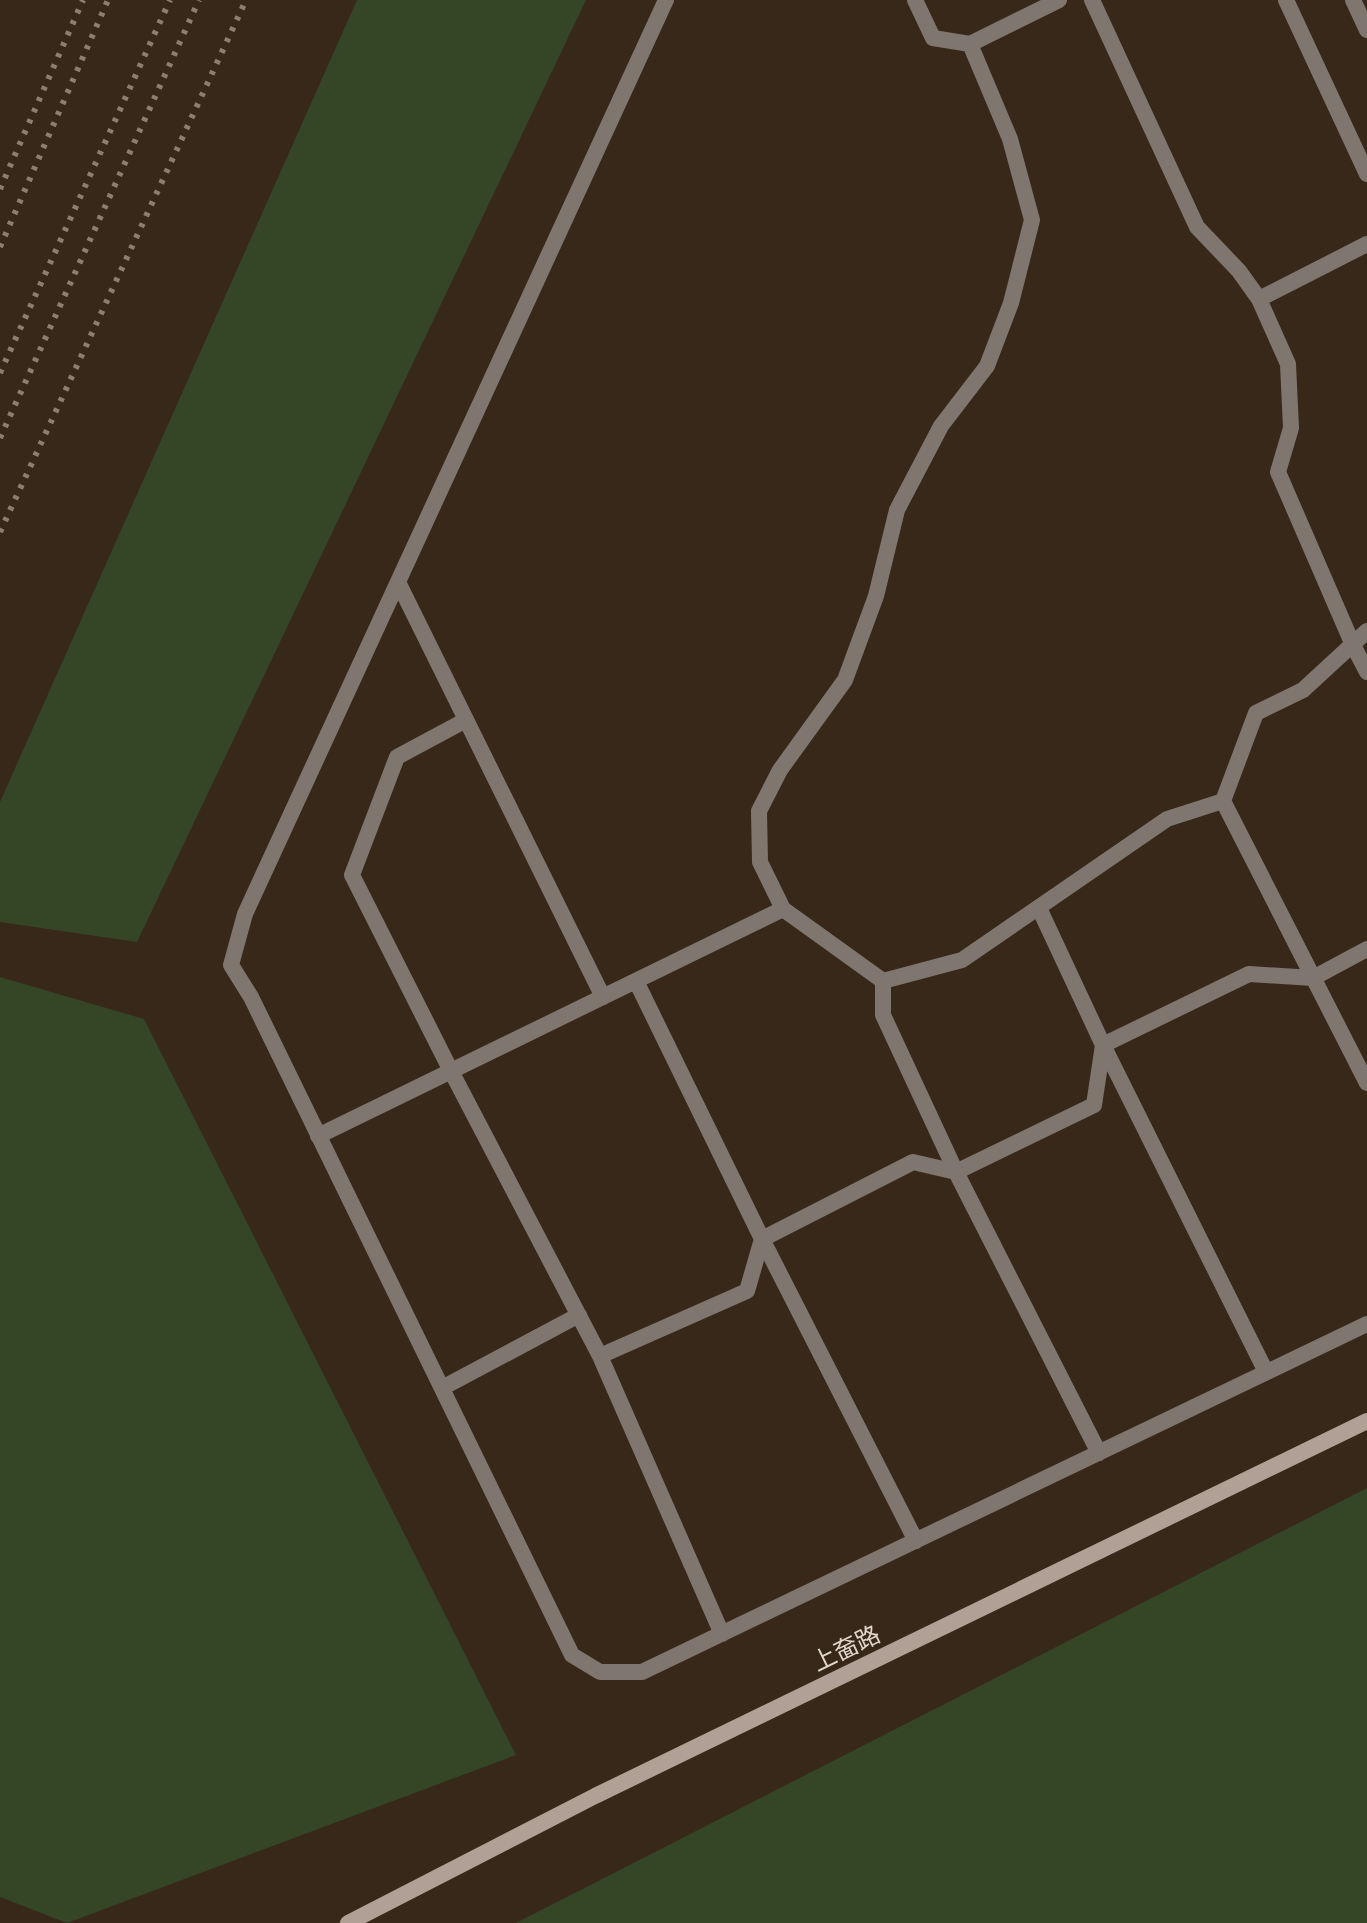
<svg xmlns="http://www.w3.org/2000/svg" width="1367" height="1923" font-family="'Asap Condensed','Noto Sans SC',sans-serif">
	<rect width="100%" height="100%" fill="#382819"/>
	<path fill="#344625" d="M357 0H586L137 942 0 922V802Z
		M0 977 144 1019 516 1755 67 1923 0 1897Z
		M1367 1488V1923H516Z"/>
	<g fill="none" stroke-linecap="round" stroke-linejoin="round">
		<path stroke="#807670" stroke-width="16" d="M666 0 245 914 231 965 251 997 572 1655 600 1672H642L1367 1324
			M915 0 933 38 970 44 1059 0
			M1092 0 1197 227 1239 271 1259 299 1288 364 1291 428 1278 472 1353 645 1367 672
			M1286 0 1367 174
			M1353 0 1367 30
			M970 44 1010 139 1032 220 1011 303 987 366 941 426 897 510 876 596 845 680 780 770 759 811 760 862 783 909 883 981 962 960 1167 819 1223 801
			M1259 299 1367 244
			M398 582 603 997
			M1367 631 1303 690 1256 713 1223 801 1367 1083
			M466 720 397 757 352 875 451 1071 600 1356 722 1634
			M1039 908 1103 1045 1266 1372
			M636 981 762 1239 916 1541
			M883 981V1015L956 1172 1099 1453
			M318 1136 783 909
			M600 1356 747 1291 762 1239 913 1162 956 1172 1094 1105 1103 1045 1249 974 1313 978 1367 949
			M442 1388 579 1315"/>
		<path stroke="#b0a096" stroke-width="16" d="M348 1923 595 1796 1367 1421"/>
		<path stroke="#8c7f72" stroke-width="6" stroke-dasharray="4 8" stroke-linecap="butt" d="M0 189 83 0
			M0 247 108 0
			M0 373 170 0
			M0 438 199 0
			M0 532 246 0"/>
	</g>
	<g text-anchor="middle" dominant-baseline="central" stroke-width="6" stroke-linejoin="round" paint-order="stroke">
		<g font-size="24" fill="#e2d8ce" stroke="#382819">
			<text transform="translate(846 1648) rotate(-26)">上奤路</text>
		</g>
	</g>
</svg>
